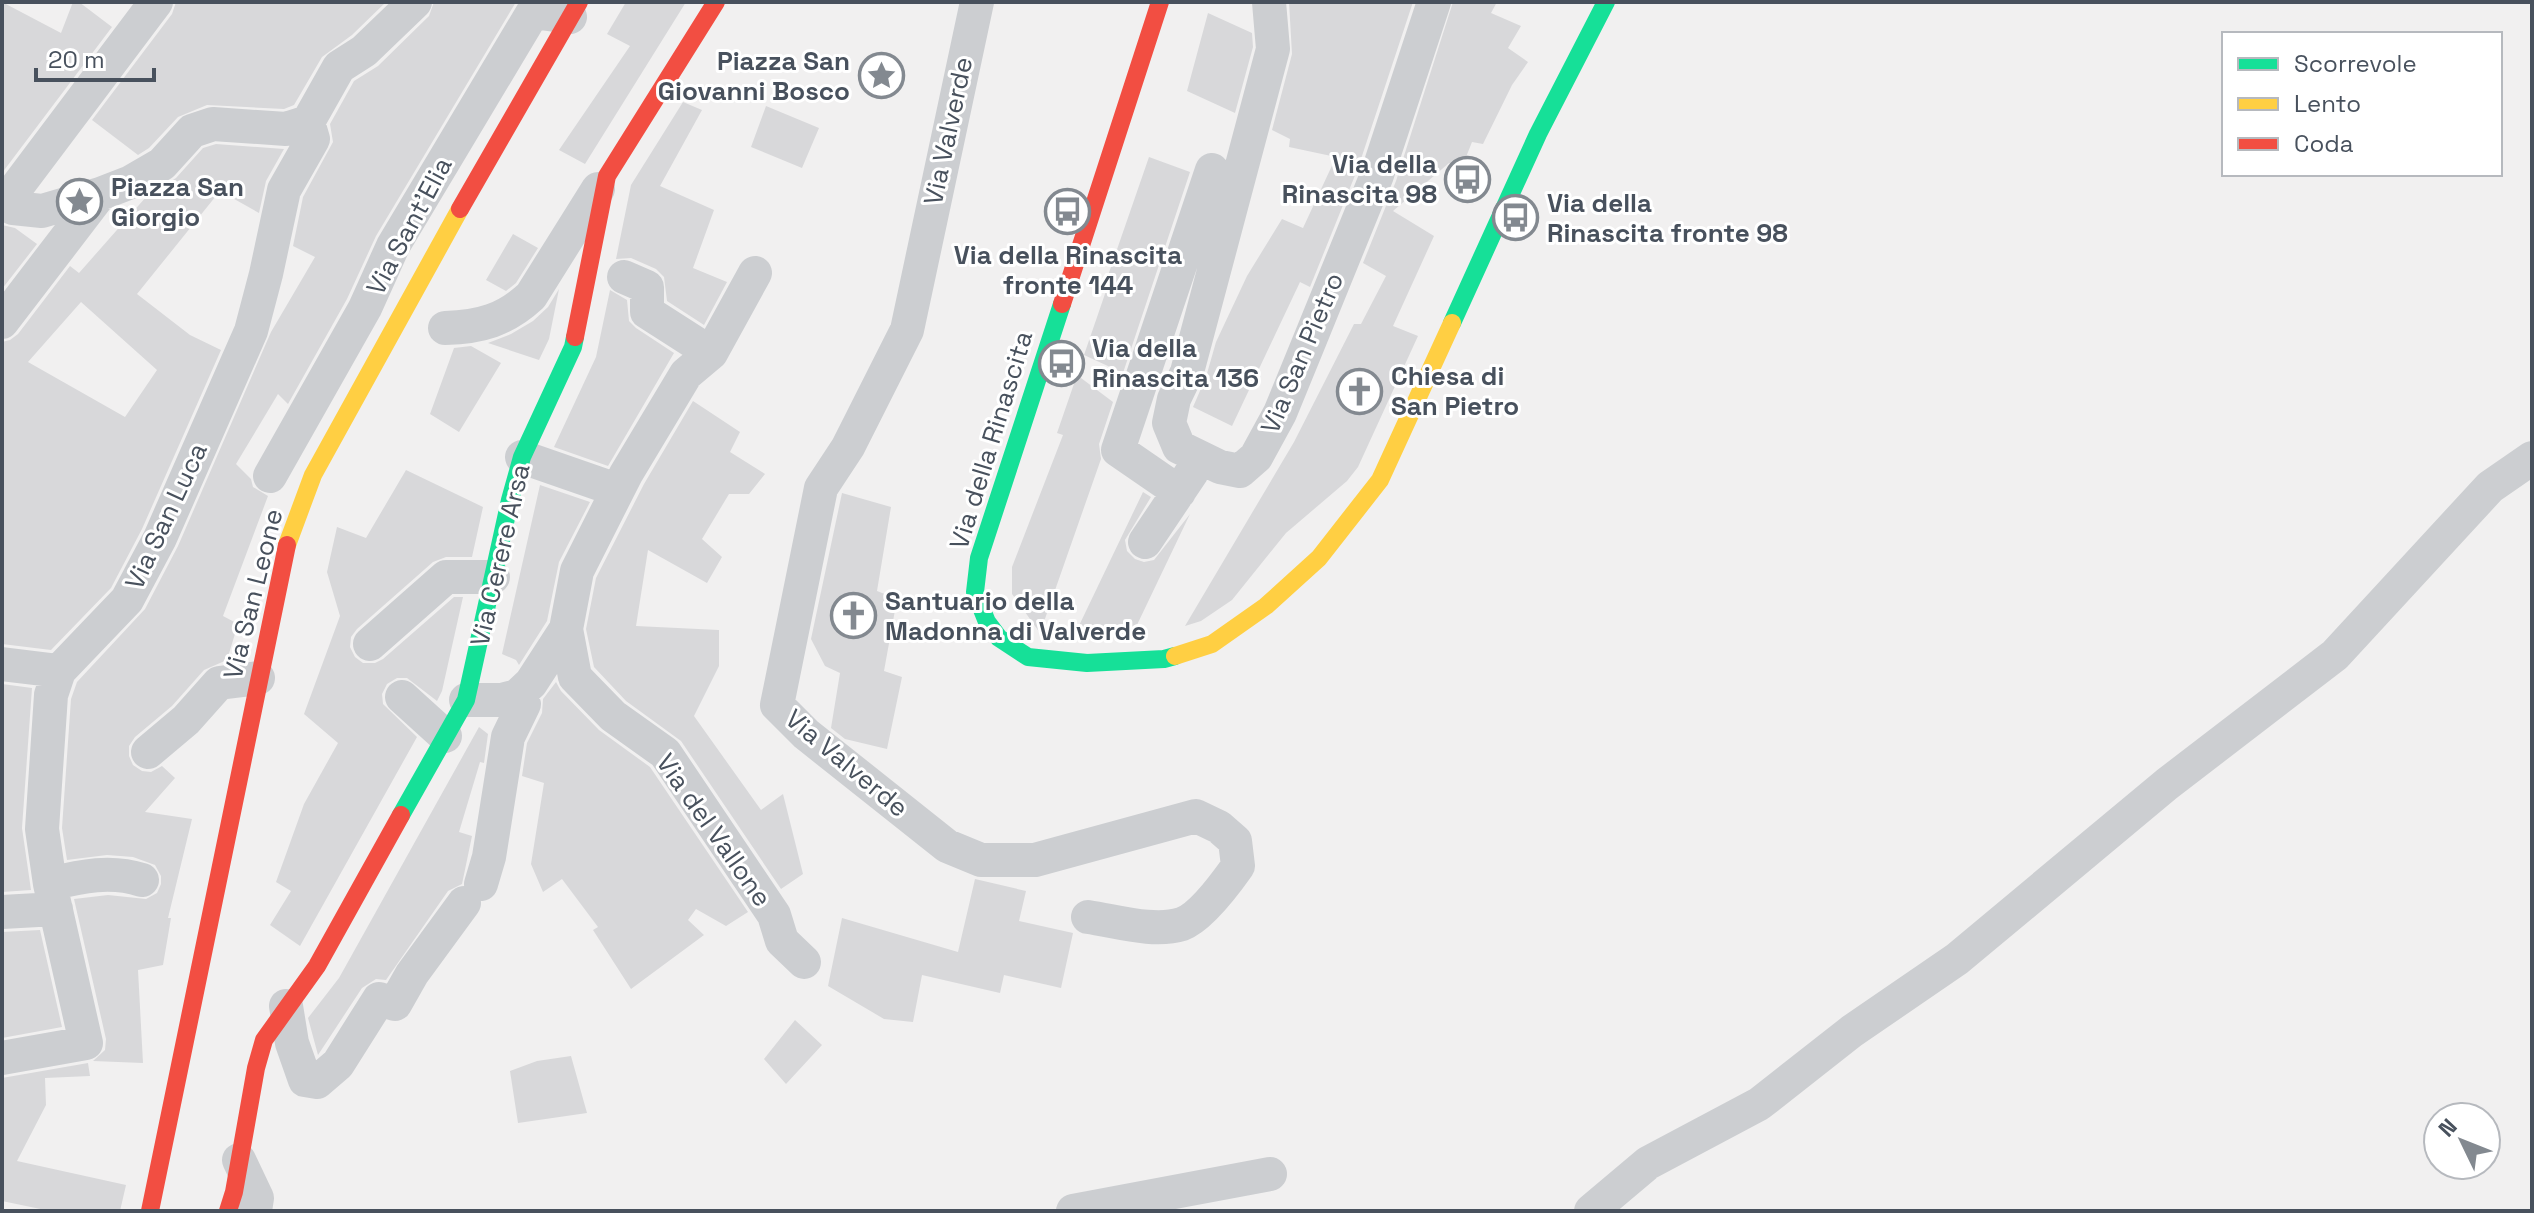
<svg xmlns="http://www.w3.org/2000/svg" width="2534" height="1213" font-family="'Space Grotesk',sans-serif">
	<rect width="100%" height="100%" fill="#f1f0f0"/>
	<path fill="#d8d8da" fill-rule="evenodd" d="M2 2 61 33 73 2H79L112 27 2 173Z
		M176 2H386L352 35 322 57 294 105 284 109 207 105 178 117 149 148 138 155 92 120 172 14Z
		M434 2H516L376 236 347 299 288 404 278 394 236 464 251 479 253 487 268 496 223 616 238 624 227 660 204 670 172 706 135 737 129 746V756L133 765 142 771 151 772 162 766 175 778 145 812 192 819 168 918H171L163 965 138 970 143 1063 93 1061 105 1050 106 1039 74 899 108 895 146 899 157 893 161 884V876L155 865 133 857 107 855 67 860 62 828 71 699 77 682 145 609 178 546 271 332 315 257 293 246 303 197 333 142 330 124 354 81 378 66 429 16Z
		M626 2H686L585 164 559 150 630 46 607 34Z
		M1289 2H1413L1358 168 1310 287 1300 282 1232 426 1193 407 1206 377 1216 342 1247 276 1282 219 1303 228 1336 157 1289 147 1290 139 1272 130 1292 54Z
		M1453 2H1497L1491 13 1521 26 1508 48 1528 62 1512 85 1483 144 1472 142 1460 172 1449 163 1393 211 1434 236 1393 326 1418 336 1358 467 1347 481 1286 533 1232 600 1201 621 1185 626 1294 442 1354 324H1361L1386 276 1363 263 1396 181Z
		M1208 13 1252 33 1253 47 1235 113 1187 91Z
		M683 102 702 110 660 186 714 210 693 268 727 282 704 325 667 301 664 277 656 269 631 258 616 259 631 185Z
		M766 106 819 128 802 168 751 147Z
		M216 144 284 149 266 181 259 213 220 191 137 294 190 335 221 350 142 529 111 588 51 650 2 644V342L10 340 18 334 70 266 79 273 146 197 176 178 203 148ZM81 302 157 370 125 417 28 362Z
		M1149 157 1190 172 1123 373 1084 355 1107 288 1104 287Z
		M2 225 15 228 37 244 2 289Z
		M513 234 538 248 516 283 506 291 486 280Z
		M559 289 549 339 539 360 488 343 511 334 533 321 548 307Z
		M610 290 627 300 629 321 636 328 674 353 608 466 554 447 596 357Z
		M471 346 501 363 459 432 430 414 454 348Z
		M1077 375 1113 402 1099 444 1101 459 1040 633 1012 594V567L1063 435 1057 433Z
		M693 401 740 432 730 452 765 474 749 494H729L702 539 722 557 707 583 648 550 636 626 719 630V666L694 716 761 810 783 794 803 874 781 889 681 741 626 701 594 667 586 629 596 578 644 484Z
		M406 470 483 507 472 557H446L433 562 357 629 351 637 350 647 355 657 363 663H375L383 659 454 597H463L442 691 437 701 407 678H397L387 684 382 694 383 704 417 737 300 946 270 925 291 891 276 882 304 804 338 743 304 714 340 616 327 572 337 527 366 538Z
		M540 485 590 502 559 562 547 621 519 665 516 660 502 654Z
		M1143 492 1151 497 1125 540 1127 551 1135 559 1144 562 1154 560 1190 514 1136 627 1075 634Z
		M842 493 891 507 877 591 897 599 884 671 902 677 887 749 845 739 831 728 840 673 825 666 811 639Z
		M556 682 561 691 599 730 650 767 748 912 726 926 696 909 688 920 704 935 631 989 593 930 598 927 562 879 543 892 531 864 544 783 522 776 527 743 542 713 543 699Z
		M2 684 32 688 22 828 31 890 2 892Z
		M479 727 488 734 484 763 480 762 459 832 472 836 462 884 448 891 386 980 376 979 362 988 318 1055 308 1018 339 978Z
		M975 879 1026 891 1019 921 1073 933 1061 988 1004 975 1000 993 922 975 913 1022 884 1019 828 986 842 918 958 952Z
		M40 930 62 1027 2 1038V932Z
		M795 1020 822 1045 786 1084 764 1059Z
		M571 1056 587 1113 518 1123 510 1071 537 1061Z
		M88 1063 90 1076 45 1078 46 1105 17 1161 126 1185 120 1211H50L2 1201V1078Z"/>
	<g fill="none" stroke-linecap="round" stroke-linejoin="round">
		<path stroke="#ccced1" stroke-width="34" d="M977 2 907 330 848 447 821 488 777 705 806 734 947 846 981 860H1035L1196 816 1219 827 1235 841 1238 866C1226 883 1201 917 1182 924 1154 933 1116 921 1088 917
			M1269 2 1273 49 1187 372 1174 399 1169 423 1179 447 1220 467 1240 471 1256 457 1280 413 1307 347 1377 175 1434 2
			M2 203 13 208 42 211 100 194 131 182 162 164 192 131 213 124 286 129 308 122 339 67 364 51 415 2
			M4 204 156 2
			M624 277 647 287V312L711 353
			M2 322 100 194
			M445 328C481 327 505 320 531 296L598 189
			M522 457 617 490
			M270 476 365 308 393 246 533 12 570 17
			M1179 492 1118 450 1212 170
			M1145 542 1192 472
			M566 629 575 677 613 716 665 753 774 915 782 941 804 962
			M370 644 446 577H493
			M2 664 59 671
			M402 697 445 736
			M466 700H502L517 696 531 683 566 629 577 571 626 474 686 374 711 353 755 273
			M148 752 186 720 219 683 258 678
			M50 884C82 876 111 870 142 880
			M481 884 489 857 508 737 524 704 517 696
			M2 912 56 909
			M286 1006 292 1043 305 1080 317 1082 338 1064 379 999 395 1004 412 974 464 903
			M2 1058 86 1043 50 884 42 829 51 695 59 671 127 600 160 538 251 331 266 274 284 190 313 139 308 122
			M239 1160 257 1198 255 1211
			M1073 1211 1270 1174
			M1591 1211 1648 1163 1759 1104 1852 1031 1957 959 2167 784 2335 655 2490 487 2532 458"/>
		<path stroke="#16e098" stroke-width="18" d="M1062 304 979 558 975 592 987 622 999 638 1028 657 1087 663 1164 659 1175 656
			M1452 323 1538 134 1606 2
			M401 815 466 700 510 500 522 457 573 347 575 337"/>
		<path stroke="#ffcf43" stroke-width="18" d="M287 545 313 475 460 209
			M1175 656 1212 644 1266 606 1319 558 1380 480 1452 323"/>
		<path stroke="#f24e42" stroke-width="18" d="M460 209 579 2
			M1062 304 1160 2
			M575 337 607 176 716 2
			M150 1211 287 545
			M228 1211 234 1192 256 1068 264 1040 317 966 401 815"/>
	</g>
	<defs>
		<symbol id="sight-ring" viewBox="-11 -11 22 22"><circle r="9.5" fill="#fff" stroke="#838990" stroke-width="1.5"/><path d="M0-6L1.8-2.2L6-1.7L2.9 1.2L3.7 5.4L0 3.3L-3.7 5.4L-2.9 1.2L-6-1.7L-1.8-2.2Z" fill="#838990"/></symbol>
		<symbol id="bus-ring" viewBox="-11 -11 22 22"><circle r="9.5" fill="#fff" stroke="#838990" stroke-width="1.5"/><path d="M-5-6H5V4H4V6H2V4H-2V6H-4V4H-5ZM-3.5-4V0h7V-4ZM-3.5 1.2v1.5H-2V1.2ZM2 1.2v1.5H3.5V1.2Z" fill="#838990"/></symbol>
		<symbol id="church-ring" viewBox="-11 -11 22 22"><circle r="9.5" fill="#fff" stroke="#838990" stroke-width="1.5"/><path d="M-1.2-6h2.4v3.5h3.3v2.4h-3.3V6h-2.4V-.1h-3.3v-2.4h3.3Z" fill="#838990"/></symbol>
	</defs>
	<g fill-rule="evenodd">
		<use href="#sight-ring" x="856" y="50" width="51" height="51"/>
		<use href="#bus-ring" x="1442" y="154" width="51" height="51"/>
		<use href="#sight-ring" x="54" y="176" width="51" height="51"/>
		<use href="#bus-ring" x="1042" y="186" width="51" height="51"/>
		<use href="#bus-ring" x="1490" y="192" width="51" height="51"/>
		<use href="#bus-ring" x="1036" y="338" width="51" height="51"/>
		<use href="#church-ring" x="1334" y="366" width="51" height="51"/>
		<use href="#church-ring" x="828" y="590" width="51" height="51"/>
	</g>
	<g text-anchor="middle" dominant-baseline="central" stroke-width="6" stroke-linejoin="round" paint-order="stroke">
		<g font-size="26" font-weight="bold" fill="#48515d" stroke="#fff" text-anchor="start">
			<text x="850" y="61" text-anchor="end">Piazza San<tspan x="850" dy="30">Giovanni Bosco</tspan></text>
			<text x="1437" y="164" text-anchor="end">Via della<tspan x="1437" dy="30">Rinascita 98</tspan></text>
			<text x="111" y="187">Piazza San<tspan x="111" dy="30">Giorgio</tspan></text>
			<text x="1547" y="203">Via della<tspan x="1547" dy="30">Rinascita fronte 98</tspan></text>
			<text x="1068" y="255" text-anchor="middle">Via della Rinascita<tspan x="1068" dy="30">fronte 144</tspan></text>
			<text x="1092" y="348">Via della<tspan x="1092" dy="30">Rinascita 136</tspan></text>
			<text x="1391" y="376">Chiesa di<tspan x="1391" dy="30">San Pietro</tspan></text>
			<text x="885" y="601">Santuario della<tspan x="885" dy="30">Madonna di Valverde</tspan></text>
		</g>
		<g font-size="26" fill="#48515d" stroke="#fff">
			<text transform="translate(948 131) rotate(-78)">Via Valverde</text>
			<text transform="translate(409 226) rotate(-62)">Via Sant'Elia</text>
			<text transform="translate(1302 353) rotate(-67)">Via San Pietro</text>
			<text transform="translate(991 440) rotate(-73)">Via della Rinascita</text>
			<text transform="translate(166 516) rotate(-65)">Via San Luca</text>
			<text transform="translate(500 555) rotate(-77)">Via Cerere Arsa</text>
			<text transform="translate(253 594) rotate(-76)">Via San Leone</text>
			<text transform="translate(847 763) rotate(40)">Via Valverde</text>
			<text transform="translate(714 830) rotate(55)">Via del Vallone</text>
		</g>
	</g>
	<rect width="2534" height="1213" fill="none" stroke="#48515d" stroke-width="8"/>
	<rect x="2222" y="32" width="280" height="144" fill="#ffffff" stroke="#b6b9be" stroke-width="2"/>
	<rect x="2238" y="58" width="40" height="12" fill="#16e098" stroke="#b6b9be" stroke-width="2"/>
	<text x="2294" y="72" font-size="24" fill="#48515d">Scorrevole</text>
	<rect x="2238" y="98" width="40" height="12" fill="#ffcf43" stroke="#b6b9be" stroke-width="2"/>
	<text x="2294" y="112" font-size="24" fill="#48515d">Lento</text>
	<rect x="2238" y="138" width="40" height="12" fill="#f24e42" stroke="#b6b9be" stroke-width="2"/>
	<text x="2294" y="152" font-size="24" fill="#48515d">Coda</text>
	<g transform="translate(2462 1141) rotate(313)"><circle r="38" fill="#ffffff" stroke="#b6b9be" stroke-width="2"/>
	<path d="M0-6L14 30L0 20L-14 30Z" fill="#838990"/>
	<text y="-12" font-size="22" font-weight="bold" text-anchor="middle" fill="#48515d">N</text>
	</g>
	<path d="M36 68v12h118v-12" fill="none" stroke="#48515d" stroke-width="4"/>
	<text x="48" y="68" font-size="24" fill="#48515d" stroke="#ffffff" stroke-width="6" paint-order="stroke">20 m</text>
</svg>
